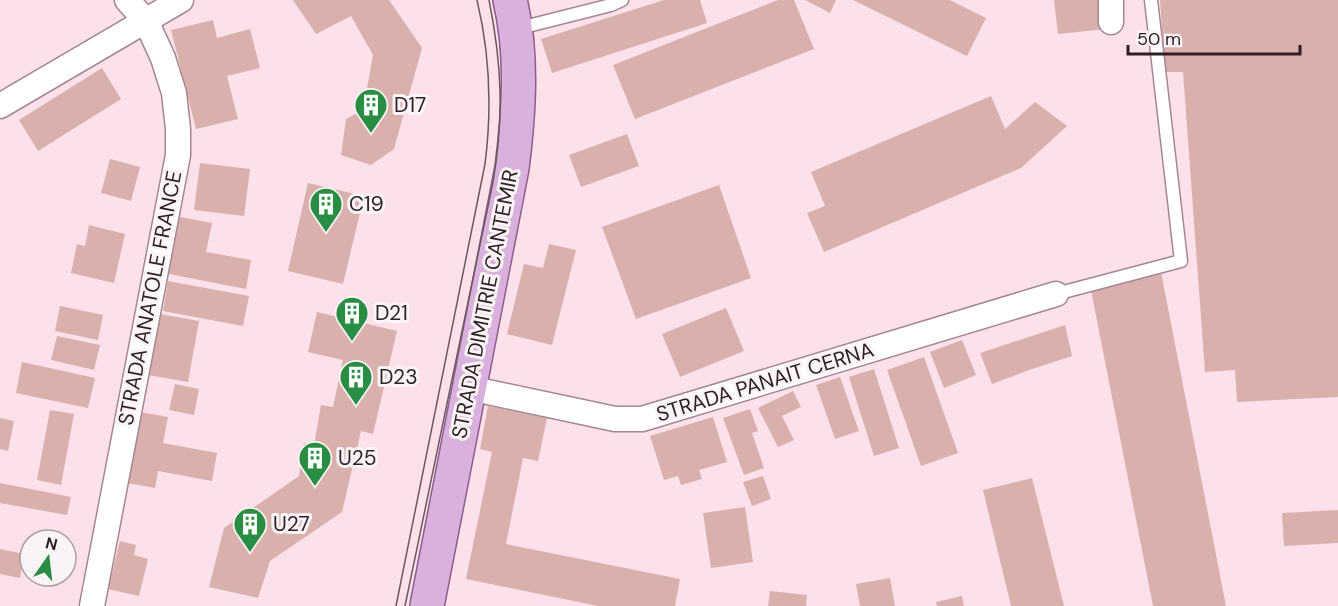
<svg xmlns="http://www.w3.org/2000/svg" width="1338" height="606" font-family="'DM Sans',sans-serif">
	<rect width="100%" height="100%" fill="#fce1eb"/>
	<path fill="#dab0ac" d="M293 0H389L422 48 394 149 371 165 341 155 346 119 363 110 373 55 351 16 316 34Z
		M664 0H700L707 23 552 73 541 39Z
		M778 0H794L814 49 635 119 613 65Z
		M805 0H836L830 13Z
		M853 0H950L986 18 967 56Z
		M1054 0H1103L1106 29 1058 34Z
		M1160 0H1338V397L1237 402 1235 370 1205 372 1183 72H1165Z
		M213 20 217 38 250 29 260 68 227 76 238 119 196 129 171 30Z
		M102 68 121 99 38 151 19 120Z
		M991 96 1005 129 1035 102 1067 126 1021 168 824 252 807 213 825 206 811 172Z
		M627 134 639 166 581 187 569 155Z
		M110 159 140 167 131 201 101 193Z
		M200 163 250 169 244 216 194 210Z
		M308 183 364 196 343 284 288 271Z
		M719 185 751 278 636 319 602 227Z
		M175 216 212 223 206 252 251 260 246 289 164 273Z
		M89 225 125 234 114 283 71 273 77 244 85 246Z
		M549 244 576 250 552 345 507 334 524 264 543 268Z
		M1161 272 1226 606H1153L1090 285Z
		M168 281 249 296 243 326 163 311Z
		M60 306 103 315 98 340 55 331Z
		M726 308 744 351 680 377 662 334Z
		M317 312 397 331 373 434 361 431 342 512 270 561 258 598 209 587 224 528 299 476 304 443 314 445 321 405 333 407 343 360 308 352Z
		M160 314 199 321 188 382 148 375Z
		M1065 325 1072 356 1029 370 992 384 980 353Z
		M57 336 100 345 94 370 51 360Z
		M962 340 976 375 944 388 930 352Z
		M924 357 958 453 921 466 887 370Z
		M22 362 95 378 88 408 16 393Z
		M874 369 899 448 874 456 849 377Z
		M840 377 859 431 835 439 816 385Z
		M175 384 199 389 194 415 169 410Z
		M793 391 801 407 782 416 794 440 778 447 758 408Z
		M488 406 547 418 538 461 523 458 506 544 680 579 675 606H598L466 579 492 452 480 449Z
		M750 409 758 431 752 433 764 468 744 475 723 418Z
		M50 410 74 414 61 485 37 480Z
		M140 412 168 417 163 443 217 453 212 481 158 471 155 488 127 483Z
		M713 417 727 462 699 470 702 479 681 485 678 476 664 480 650 436Z
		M0 418 14 421 8 451 0 449Z
		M763 476 771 499 752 506 743 482Z
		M1032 478 1064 606H1011L983 490Z
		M0 483 71 497 67 515 0 503Z
		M745 507 753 562 711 568 703 513Z
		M1338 510V543L1284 546 1282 513Z
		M120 541 136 545 134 555 148 559 139 596 108 589Z
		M0 549 24 554 20 578 0 574Z
		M890 578 895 606H860L856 584Z
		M770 591 807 595 806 606H768Z
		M962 596 964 606H937L936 602Z"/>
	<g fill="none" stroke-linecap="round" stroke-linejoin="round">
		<defs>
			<path id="lane" d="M516 29 611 5 622 0
				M1056 294 1181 261 1151 0"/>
			<path id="street" d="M1111 22V0
				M0 106 181 0
				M469 388 615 419H642L1056 294
				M92 606 178 155V129L174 93 163 58 146 21 127 0"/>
			<path id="primary" d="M427 606 512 168C519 113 523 54 510 0"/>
		</defs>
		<use href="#lane" stroke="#a58691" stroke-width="15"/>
		<use href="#street" stroke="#a58691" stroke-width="27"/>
		<use href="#primary" stroke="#8c5d8e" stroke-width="36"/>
		<use href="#lane" stroke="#fff" stroke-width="12"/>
		<use href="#street" stroke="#fff" stroke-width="24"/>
		<use href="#primary" stroke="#d8b2dd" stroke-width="33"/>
		<path stroke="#6a5960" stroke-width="1.5" d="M396 606 485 164C492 109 490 54 477 0
			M405 606 493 182C504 118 502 64 489 0"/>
	</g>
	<defs>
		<symbol id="building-pin" viewBox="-11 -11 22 30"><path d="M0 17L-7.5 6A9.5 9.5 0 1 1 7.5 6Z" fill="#298e43" stroke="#fbf4f7"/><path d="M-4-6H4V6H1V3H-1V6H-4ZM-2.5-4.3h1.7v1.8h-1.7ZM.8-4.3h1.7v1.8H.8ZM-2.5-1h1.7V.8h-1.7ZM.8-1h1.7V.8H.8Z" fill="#fff"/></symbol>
	</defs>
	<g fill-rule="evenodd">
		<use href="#building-pin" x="352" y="86" width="38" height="52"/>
		<use href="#building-pin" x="307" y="185" width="38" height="52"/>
		<use href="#building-pin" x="333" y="294" width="38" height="52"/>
		<use href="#building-pin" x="337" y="358" width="38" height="52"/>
		<use href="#building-pin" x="296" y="439" width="38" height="52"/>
		<use href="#building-pin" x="231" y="505" width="38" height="52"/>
	</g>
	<g text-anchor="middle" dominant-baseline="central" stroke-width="6" stroke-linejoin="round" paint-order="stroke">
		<g font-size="21" fill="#2e2126" stroke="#fbf4f7" text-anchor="start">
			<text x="394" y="105">D17</text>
			<text x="349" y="204">C19</text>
			<text x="375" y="313">D21</text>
			<text x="379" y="377">D23</text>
			<text x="338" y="458">U25</text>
			<text x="273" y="524">U27</text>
		</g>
		<g font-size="21" fill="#2e2126" stroke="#fbf4f7">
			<text transform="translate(150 298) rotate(-79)">STRADA ANATOLE FRANCE</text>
			<text transform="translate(485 304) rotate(-79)">STRADA DIMITRIE CANTEMIR</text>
			<text transform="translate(765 382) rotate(-17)">STRADA PANAIT CERNA</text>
		</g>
	</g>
	<g transform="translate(48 558) rotate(14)"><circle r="28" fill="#fbf4f7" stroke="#a9a0a3" stroke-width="1.5"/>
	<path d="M0-4.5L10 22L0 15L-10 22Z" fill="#298e43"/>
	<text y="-9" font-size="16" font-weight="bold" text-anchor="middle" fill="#2e2126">N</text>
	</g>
	<path d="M1128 45v9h172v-9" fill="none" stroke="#2e2126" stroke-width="3"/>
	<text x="1137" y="45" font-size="18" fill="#2e2126" stroke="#fbf4f7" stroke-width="4.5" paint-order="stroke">50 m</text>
</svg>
